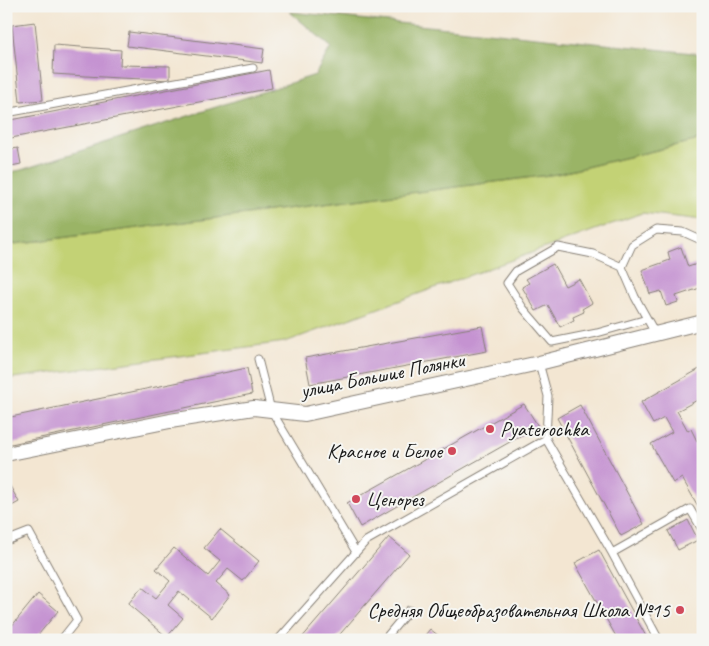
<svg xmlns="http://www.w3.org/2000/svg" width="709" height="646" font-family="Caveat,sans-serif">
	<rect width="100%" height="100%" fill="#f6f6f2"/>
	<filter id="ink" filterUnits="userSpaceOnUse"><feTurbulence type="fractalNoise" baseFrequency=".02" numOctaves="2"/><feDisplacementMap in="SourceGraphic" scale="10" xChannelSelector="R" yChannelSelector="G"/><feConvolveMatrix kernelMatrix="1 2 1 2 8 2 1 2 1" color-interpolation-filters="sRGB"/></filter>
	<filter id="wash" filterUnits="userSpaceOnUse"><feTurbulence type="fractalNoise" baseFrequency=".0096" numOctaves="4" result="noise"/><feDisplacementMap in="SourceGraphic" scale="20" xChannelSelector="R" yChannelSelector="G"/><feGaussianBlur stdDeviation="1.12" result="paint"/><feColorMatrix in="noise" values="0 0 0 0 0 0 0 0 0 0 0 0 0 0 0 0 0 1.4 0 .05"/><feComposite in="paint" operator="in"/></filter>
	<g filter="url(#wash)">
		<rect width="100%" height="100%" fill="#f3e6d2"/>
		<path fill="#c3d274" stroke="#707748" d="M703 139V220L642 213 285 342 6 379V245L557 174Z"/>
		<path fill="#9ab466" stroke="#5b6841" d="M290 12 703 54V139L557 174 6 245V173L21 170 315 75 331 47Z"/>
		<g id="blocks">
			<path fill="#c593d1" d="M35 22 43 100 20 102 12 25Z
				M129 32 264 49 262 63 127 46Z
				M54 45 121 50 120 65 170 66V80L119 78 53 74Z
				M269 70 272 88 6 139V121Z
				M18 148 21 164 6 167V150Z
				M681 247 688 267 697 264 703 282V287L676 296 678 302 666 306 661 291 650 294 642 270 670 260 668 252Z
				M553 264 565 286 579 279 592 303 582 309 584 312 573 317 574 320 560 327 548 305 536 311 522 287 529 283 526 279Z
				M482 326 487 351 310 384 305 358Z
				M703 367V397L677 411 688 431 691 429 697 441 703 438V515L682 478 673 483 651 444 672 432 664 418 653 424 641 402Z
				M247 368 252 394 6 445V418Z
				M524 404 538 426 360 527 347 503Z
				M580 405 644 524 621 536 557 418Z
				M6 479 19 502 6 509Z
				M688 520 698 540 678 550 668 531Z
				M220 529 259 561 243 581 228 569 216 583 230 595 212 618 179 591 168 605 183 618 167 637 128 604 142 587 156 598 170 581 156 569 174 548 208 576 220 561 204 548Z
				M389 537 409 554 335 640H300Z
				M599 550 648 640H618L575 563Z
				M38 594 58 611 34 640H6V633Z
				M430 629 444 640H421Z"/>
		</g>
	</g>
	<g filter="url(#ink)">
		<use href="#blocks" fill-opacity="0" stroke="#888177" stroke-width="1"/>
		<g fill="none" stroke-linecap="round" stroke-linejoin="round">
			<defs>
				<path id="service" d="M6 97 8 113
					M6 113 253 68
					M622 267 593 254 558 247 516 271 507 283 523 308 552 342 597 333 647 319
					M655 333 635 297 622 267 632 245 656 230 683 232 703 241
					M258 359 271 410 356 552
					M539 363 548 396 546 439
					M6 541 29 532 77 620 61 640
					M612 553 690 509 703 531
					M278 640 366 541 546 439 612 553 659 640
					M384 640 409 610"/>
				<path id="minor" d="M6 454 170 421 254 408 305 414 539 363 703 322"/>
			</defs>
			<use href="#service" stroke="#888177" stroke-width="9"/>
			<use href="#minor" stroke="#888177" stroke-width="16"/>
			<use href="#service" stroke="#fff" stroke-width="7"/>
			<use href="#minor" stroke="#fff" stroke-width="14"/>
		</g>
	</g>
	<g fill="#d1495b" stroke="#f6f6f2" stroke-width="2">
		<circle cx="490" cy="429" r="5"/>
		<circle cx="452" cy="451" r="5"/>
		<circle cx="356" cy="499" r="5"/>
		<circle cx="680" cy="610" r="5"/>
	</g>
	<g text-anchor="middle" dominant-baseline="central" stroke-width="4" stroke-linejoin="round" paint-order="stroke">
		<g font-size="21" fill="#1c1c1c" stroke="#f6f6f2">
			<text transform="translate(382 375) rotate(-11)">улица Большие Полянки</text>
		</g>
		<g font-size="21" fill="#1c1c1c" stroke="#f6f6f2" text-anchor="start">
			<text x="500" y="429">Pyaterochka</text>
			<text x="442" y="451" text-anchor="end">Красное и Белое</text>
			<text x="366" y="499">Ценорез</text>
			<text x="670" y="610" text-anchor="end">Средняя Общеобразовательная Школа №15</text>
		</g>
	</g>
	<rect width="709" height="646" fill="none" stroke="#f6f6f2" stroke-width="25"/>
</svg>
